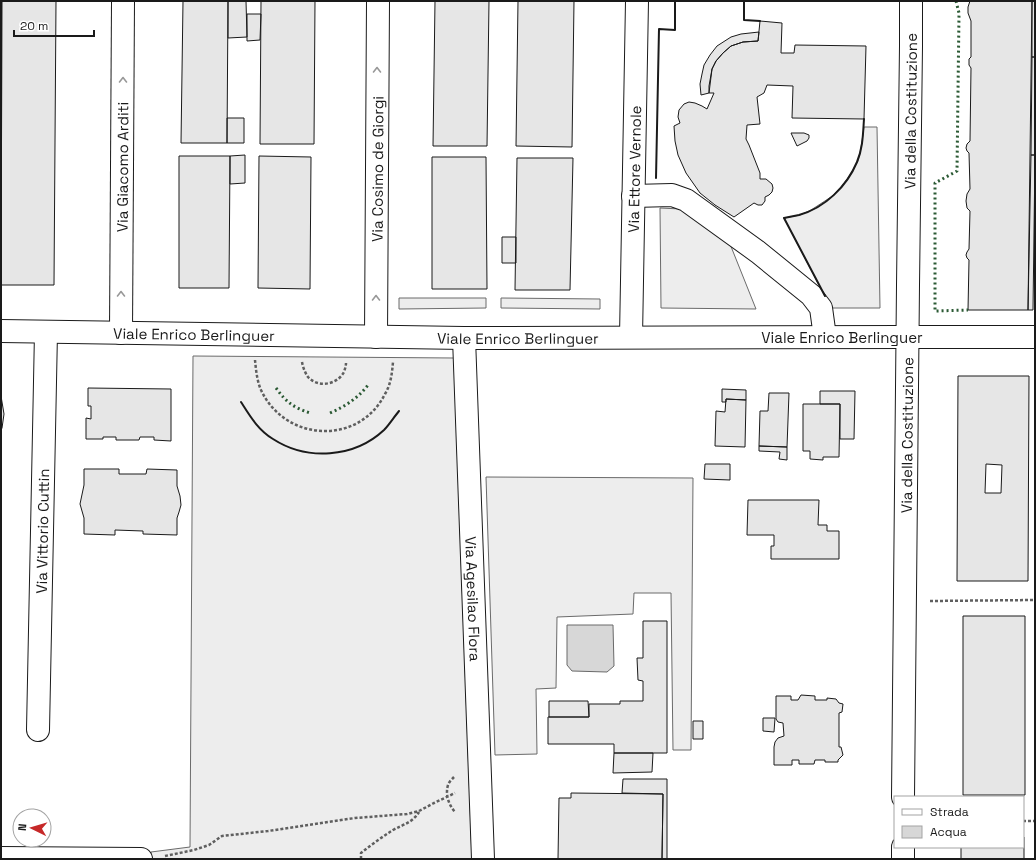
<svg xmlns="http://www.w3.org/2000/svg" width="1036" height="860" font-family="'Space Grotesk',sans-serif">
	<rect width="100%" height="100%" fill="#fff"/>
	<path fill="#ededed" stroke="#6a6a6a" d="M864 127H877L880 308H831L784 218 800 215 811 210 831 197 842 186 850 175 858 161 861 148Z
		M660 208 681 209 730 244 756 309 661 308Z
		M399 298H486V308L399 309Z
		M501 298 600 299V309L501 308Z
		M193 356 454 358 472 859H150L151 852 190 847Z
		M486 477 693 478 691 750H673L671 593H634L633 614 557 617 556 688 536 689 537 754 495 755Z"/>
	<path fill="#d7d7d7" stroke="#6a6a6a" d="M567 625H613L614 666 607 672 572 671 567 665Z"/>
	<path fill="#e6e6e6" stroke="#1a1a1a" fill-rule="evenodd" d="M2 1H56L54 285H1Z
		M183 1H228L227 143H181Z
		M228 1H246L247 37 228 38Z
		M261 1H315L314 144H260Z
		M435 1H489L487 146H433Z
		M518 1H574L572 147 516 146Z
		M970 1H1032L1028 310H968L969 260 967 258 966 255 967 252 969 249 970 211 967 208 966 201 967 194 970 189 969 153 967 151 966 148 967 144 970 141 971 68 969 65V59L971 57V21L968 13V7Z
		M1032 1H1035V57H1032Z
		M247 14H261L260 40 247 41Z
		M760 21 782 23 781 53H794L795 45 866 46 864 119 792 118 793 86 767 85 764 93 757 97 760 124 747 125 746 139 749 145 760 173V179H766L772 184 773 188 772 192 769 195 765 197V201L762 205H758L754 203 734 217 715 205 700 193 686 173 678 155 675 141 674 126 680 123 678 117 679 110 684 104 689 102 695 103 702 106 707 109 714 93H709V86L712 69 716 61 723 53 731 46 743 42 758 41Z
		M759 32 758 41 743 42 731 46 723 53 716 61 712 69 709 93 701 95 700 84 702 74 704 65 710 55 717 46 731 37 741 34Z
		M1032 57H1035V155H1031Z
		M227 118H244V143H227Z
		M791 133H804L809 135V138L807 141 797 146Z
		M245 155V183L230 184V156Z
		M1031 155H1035L1033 310H1028Z
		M179 156H230L229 288H179Z
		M259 156 311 157 310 289 258 288Z
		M432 157H486L487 289H432Z
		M517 158H573L570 290H515Z
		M502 237H516V263H502Z
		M958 376H1029L1028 581H957ZM986 464 1002 465 1001 493H985Z
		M88 388 171 389V441L154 440V437H140L139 440H116V437H103V439H86V418L91 419V406H88Z
		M722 389 746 390V400L726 399V402H722Z
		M820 391H855L854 439H840V404H820Z
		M769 393H789L787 447 759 446 760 411H768Z
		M1 396 4 414 2 428 1 430Z
		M726 399 746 400 745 447 715 446 716 411 725 412Z
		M803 404H840L839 457H823V460L810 459V451H803Z
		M759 446 787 447V460L779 459 780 452 759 451Z
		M705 464H730V480L704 479Z
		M84 469H119V474H146L147 469 177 470V486L180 496 181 505 179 512 177 518V535L143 534V531L115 530V535L84 534V518L80 504 84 485Z
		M748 500H819L818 525H827V531H839V559H771V546H774V535H747Z
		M963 616H1025V795H963Z
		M643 621H667V753H614V744H548V717H589V704H620V701H643V681L638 680 637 658H643Z
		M801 695 815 696V700H827V698L836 699 839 703 843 704 842 712 839 713V747H841L843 755 838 760V762H825V760H815L814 764H799V760H792V765H774V747L775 742 778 738 784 736 783 723 778 722 776 719V696H791V700H798Z
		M549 701H588L589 717H549Z
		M763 718H775L774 732 763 731Z
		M693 721H703V739H693Z
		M614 753H653L652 772 613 773Z
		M623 779H667V859H662L663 794 622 793Z
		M571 793 663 794 662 859H558L559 798H571Z
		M1023 837H1024V859H961V847H1023Z"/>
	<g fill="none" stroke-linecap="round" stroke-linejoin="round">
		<defs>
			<g id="street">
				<path d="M633 196 672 195 686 200 758 252 811 295 821 308 825 337"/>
				<path id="s1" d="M121 333 123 1"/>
				<path id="s2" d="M376 337 378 1"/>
				<path d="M908 337H1035"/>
				<path id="s3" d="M464 338 483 859"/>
				<path id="s4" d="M38 730 46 332"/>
				<path d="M1 858 141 859"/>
			</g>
			<g id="secondary">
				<path id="s5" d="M1 331 464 338 908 337"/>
				<path id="s6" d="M631 337 637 1"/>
				<path id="s7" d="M903 797 908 285 911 46V1"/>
				<path d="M903 859V847"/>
			</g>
		</defs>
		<use href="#street" stroke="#1a1a1a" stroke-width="24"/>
		<use href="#secondary" stroke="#1a1a1a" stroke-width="24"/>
		<path stroke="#5f5f5f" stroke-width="2.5" stroke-dasharray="3 2" stroke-linecap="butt" d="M255 360C256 370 257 381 261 390 285 442 359 446 385 394 391 384 392 373 393 362
			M302 362C303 367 305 373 308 377 318 388 337 385 344 372 345 369 346 366 346 363
			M930 601 1035 600
			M454 777C452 779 449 782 448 785 445 795 449 805 455 812
			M1023 821H1035
			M165 856 194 850 209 845 222 836 268 831 355 818 407 814 419 811 434 803 455 793
			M361 859V853C371 845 382 837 393 830 404 824 412 823 419 812"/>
		<use href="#street" stroke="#fff" stroke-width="22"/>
		<use href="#secondary" stroke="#fff" stroke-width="22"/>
		<path stroke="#2b5a34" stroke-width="3" stroke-dasharray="2 3" stroke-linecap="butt" d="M956 1 959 13 957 171 935 183V311L968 310
			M276 388C287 403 293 407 310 413
			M330 413C346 406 358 398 368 385"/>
		<path stroke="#1a1a1a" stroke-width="2" d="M744 1V20L760 21
			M656 178 659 29 675 30V1
			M825 296 784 218C789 217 794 216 799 215 825 208 847 186 857 162 863 148 863 133 864 119
			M241 402C250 416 258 430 273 439 307 461 354 458 384 430 389 425 394 417 399 411"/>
	</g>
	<defs><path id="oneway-chevron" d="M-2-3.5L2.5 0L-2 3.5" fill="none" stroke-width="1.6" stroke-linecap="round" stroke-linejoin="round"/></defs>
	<g stroke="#989898">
		<use href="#oneway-chevron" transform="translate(377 70) rotate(-90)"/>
		<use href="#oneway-chevron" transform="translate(123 80) rotate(-90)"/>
		<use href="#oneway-chevron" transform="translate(121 294) rotate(-90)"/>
		<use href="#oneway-chevron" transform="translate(376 298) rotate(-90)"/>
	</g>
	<g text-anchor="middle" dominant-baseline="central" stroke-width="3" stroke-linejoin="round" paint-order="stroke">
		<g font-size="15" fill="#1a1a1a" stroke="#fff">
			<text stroke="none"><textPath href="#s7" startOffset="686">Via della Costituzione</textPath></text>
			<text stroke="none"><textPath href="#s1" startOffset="166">Via Giacomo Arditi</textPath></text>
			<text stroke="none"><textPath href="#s2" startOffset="168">Via Cosimo de Giorgi</textPath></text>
			<text stroke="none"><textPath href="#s6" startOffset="168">Via Ettore Vernole</textPath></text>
			<text stroke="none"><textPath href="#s5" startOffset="193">Viale Enrico Berlinguer</textPath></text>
			<text stroke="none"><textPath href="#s5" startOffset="517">Viale Enrico Berlinguer</textPath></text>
			<text x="842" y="337">Viale Enrico Berlinguer</text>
			<text stroke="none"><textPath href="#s7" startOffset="362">Via della Costituzione</textPath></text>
			<text stroke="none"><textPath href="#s4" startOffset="199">Via Vittorio Cuttin</textPath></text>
			<text stroke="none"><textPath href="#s3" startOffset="261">Via Agesilao Flora</textPath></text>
		</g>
	</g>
	<rect width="1036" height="860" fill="none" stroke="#1a1a1a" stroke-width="4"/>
	<rect x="894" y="796" width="130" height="52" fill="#ffffff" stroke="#a3a3a3"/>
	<rect x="902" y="809" width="20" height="6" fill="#ffffff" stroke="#a3a3a3"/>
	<text x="930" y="816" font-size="12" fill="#1a1a1a">Strada</text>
	<rect x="902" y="826" width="20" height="12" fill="#d7d7d7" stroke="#a3a3a3"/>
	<text x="930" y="836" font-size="12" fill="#1a1a1a">Acqua</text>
	<g transform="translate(32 828) rotate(275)"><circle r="19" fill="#ffffff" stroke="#a3a3a3"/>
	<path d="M0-3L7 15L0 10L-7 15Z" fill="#c62828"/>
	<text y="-6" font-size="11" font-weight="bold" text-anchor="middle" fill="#1a1a1a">N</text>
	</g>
	<path d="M14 30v6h80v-6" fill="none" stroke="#1a1a1a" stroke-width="2"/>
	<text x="20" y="30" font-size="12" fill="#1a1a1a" stroke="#ffffff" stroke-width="3" paint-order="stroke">20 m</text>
</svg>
